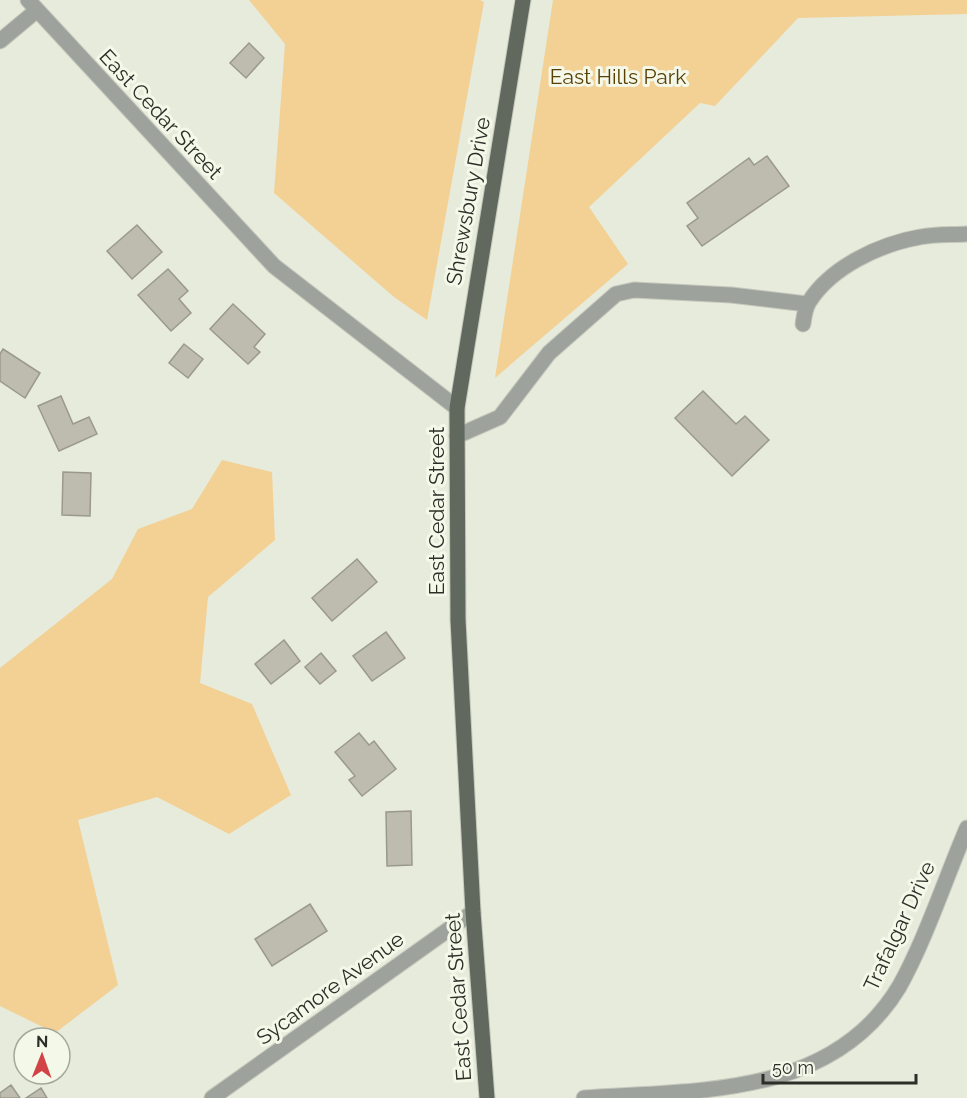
<svg xmlns="http://www.w3.org/2000/svg" width="967" height="1098" font-family="Raleway,sans-serif">
	<rect width="100%" height="100%" fill="#e6ebdc"/>
	<path fill="#f3d093" d="M249 0H480L484 2 427 320 394 297 274 193 285 44Z
		M553 0H967V14L798 18 715 106 700 103 589 207 628 264 495 378Z
		M222 460 272 472 275 540 208 597 200 683 252 704 291 795 229 834 157 797 78 820 118 985 55 1033 0 1006V668L112 579 138 529 192 509Z"/>
	<path fill="#bebcae" stroke="#9b998b" stroke-width="1.5" d="M249 43 264 58 246 78 230 63Z
		M767 156 789 186 702 246 687 226 698 218 687 203 749 158 754 165Z
		M137 225 162 252 132 279 107 251Z
		M168 269 188 291 179 299 191 313 171 331 138 295Z
		M233 304 265 334 254 347 260 352 248 364 210 329Z
		M184 344 203 359 188 378 169 363Z
		M3 349 40 373 25 398 0 381V354Z
		M703 391 736 424 745 416 769 440 732 476 675 418Z
		M61 396 73 424 89 417 97 434 59 451 38 406Z
		M63 472 91 473 90 516 62 515Z
		M357 559 377 582 332 621 312 598Z
		M386 632 405 658 372 681 353 656Z
		M284 640 300 661 271 684 255 664Z
		M321 653 336 671 320 684 305 667Z
		M359 733 369 745 374 741 396 769 362 796 349 780 355 776 335 752Z
		M411 811 412 865 387 866 386 812Z
		M310 904 327 931 272 966 255 939Z
		M11 1085 20 1098H0V1093Z
		M41 1088 47 1098H26Z"/>
	<g fill="none" stroke-linecap="round" stroke-linejoin="round">
		<defs>
			<path id="minor" d="M28 0 274 266 457 408
				M0 41 36 11
				M803 324C804 317 805 308 809 302 831 267 880 244 920 237 935 234 952 235 967 234
				M457 436 500 417 549 353 616 294 634 290 731 295 807 304
				M212 1098 473 912
				M584 1098C697 1090 832 1098 899 987 925 941 946 877 967 828"/>
			<path id="major" d="M487 1098 473 912 458 620 457 408 523 0"/>
		</defs>
		<use href="#minor" stroke="#c5c9bc" stroke-width="17"/>
		<use href="#major" stroke="#c5c9bc" stroke-width="17"/>
		<use href="#minor" stroke="#9ea29d" stroke-width="15"/>
		<use href="#major" stroke="#61695f" stroke-width="15"/>
	</g>
	<g text-anchor="middle" dominant-baseline="central" stroke-width="6" stroke-linejoin="round" paint-order="stroke">
		<g font-size="21" fill="#593f04" stroke="#f4f8e9">
			<text x="618" y="76">East Hills Park</text>
		</g>
		<g font-size="21" fill="#2c2e28" stroke="#f4f8e9">
			<text transform="translate(161 114) rotate(47)">East Cedar Street</text>
			<text transform="translate(468 201) rotate(-80)">Shrewsbury Drive</text>
			<text transform="translate(436 511) rotate(-90)">East Cedar Street</text>
			<text transform="translate(899 926) rotate(-65)">Trafalgar Drive</text>
			<text transform="translate(330 988) rotate(-36)">Sycamore Avenue</text>
			<text transform="translate(458 997) rotate(-94)">East Cedar Street</text>
		</g>
	</g>
	<g transform="translate(42 1056) rotate(1)"><circle r="28" fill="#f4f8e9" stroke="#a4a79c" stroke-width="1.5"/>
	<path d="M0-4.5L10 22L0 15L-10 22Z" fill="#d24346"/>
	<text y="-9" font-size="16" font-weight="bold" text-anchor="middle" fill="#2c2e28">N</text>
	</g>
	<path d="M763 1074v9h153v-9" fill="none" stroke="#2c2e28" stroke-width="3"/>
	<text x="772" y="1074" font-size="18" fill="#2c2e28" stroke="#f4f8e9" stroke-width="4.5" paint-order="stroke">50 m</text>
</svg>
